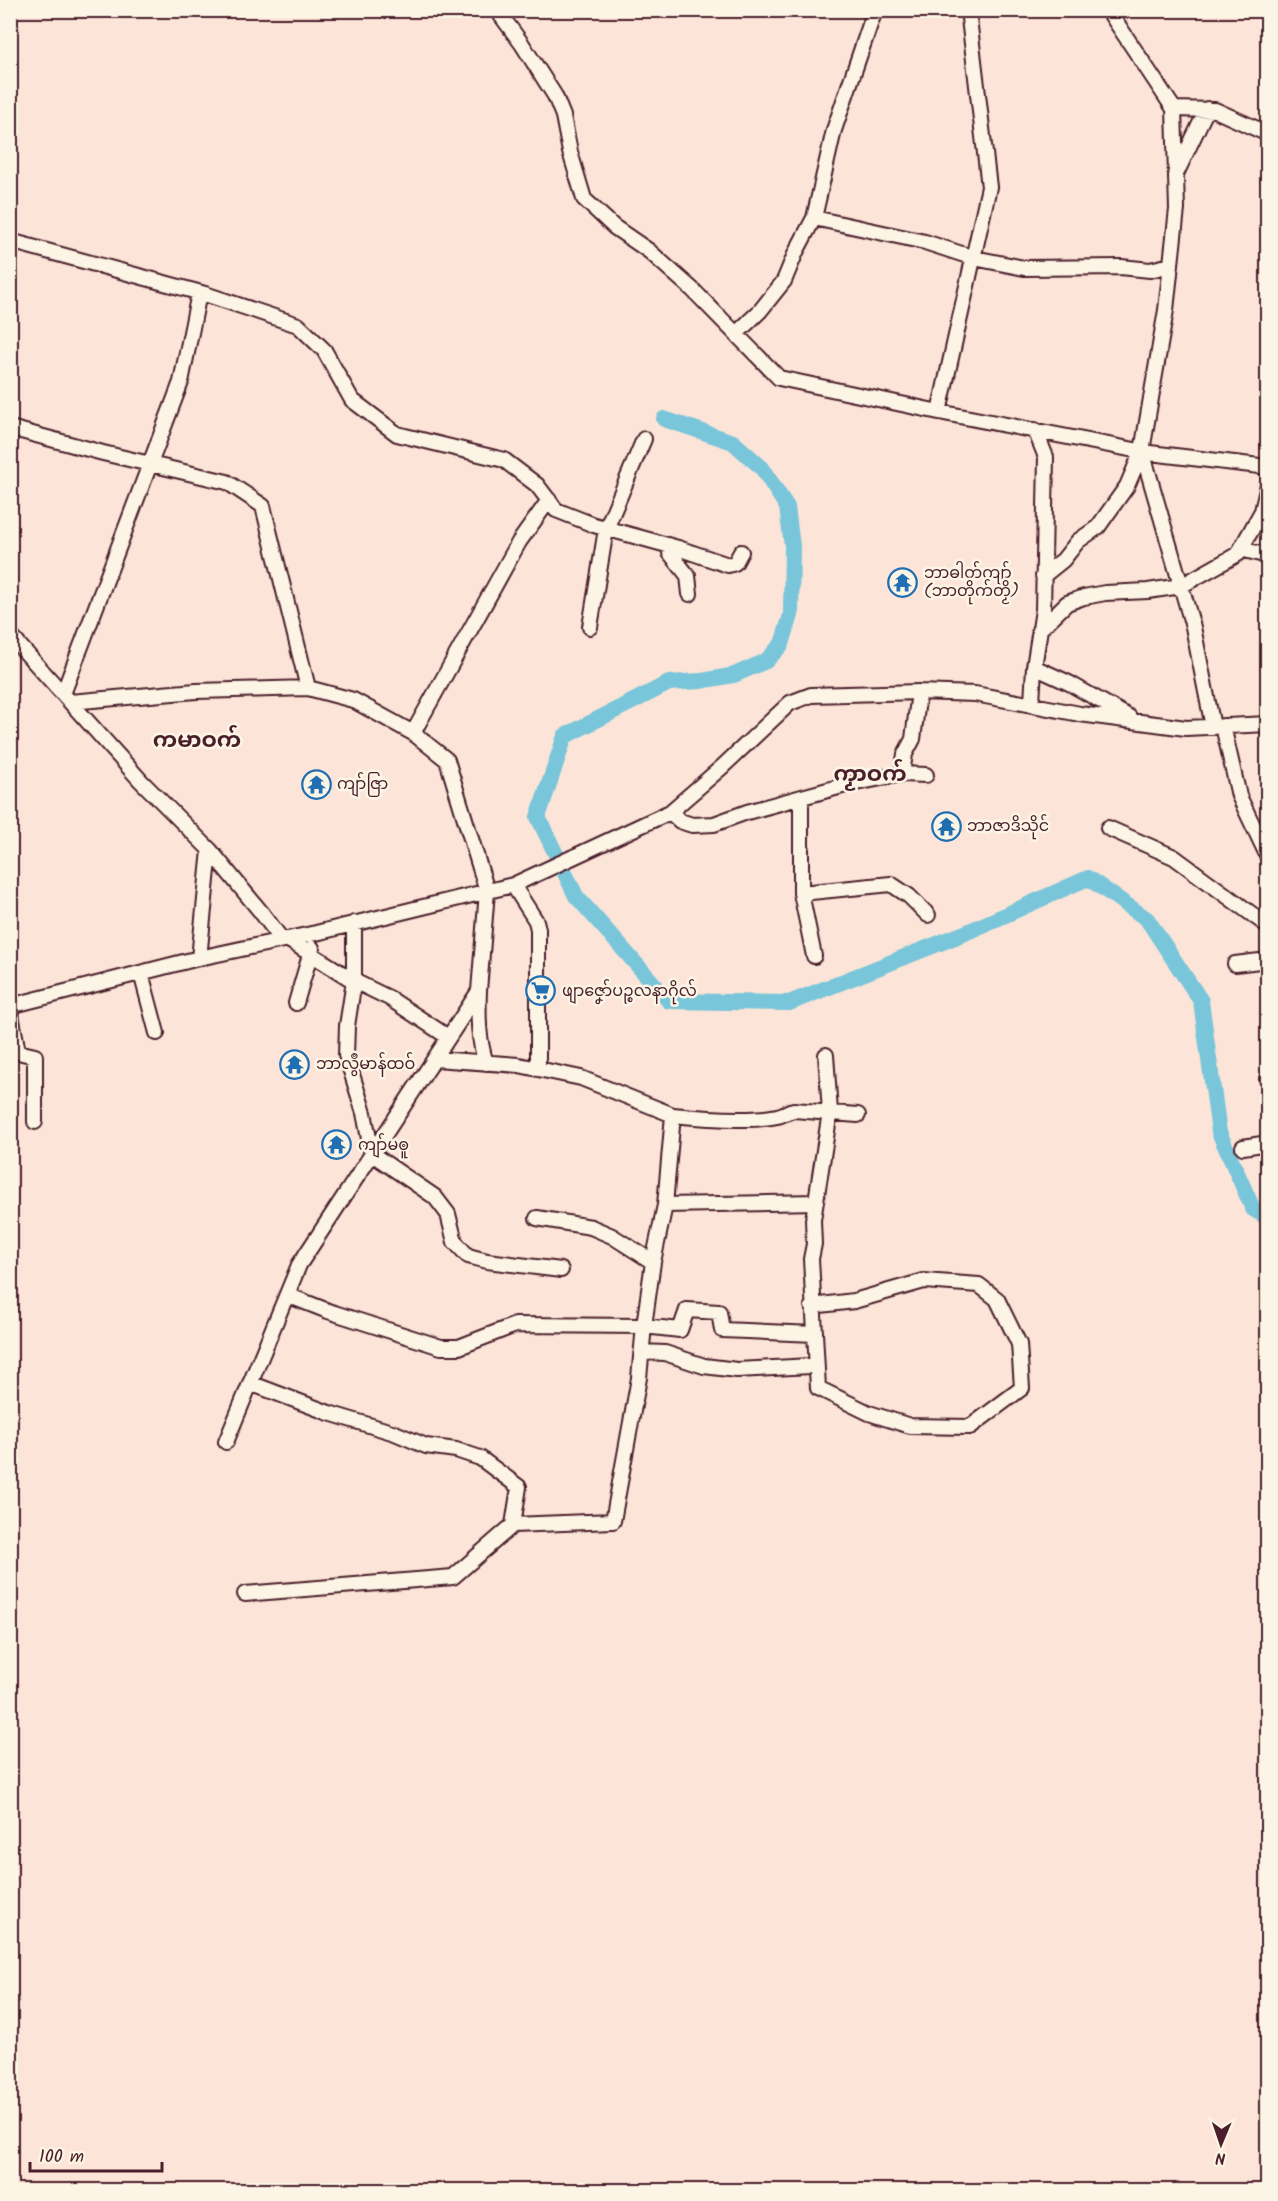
<svg xmlns="http://www.w3.org/2000/svg" width="1278" height="2201" font-family="Kalam,'Noto Sans Myanmar',sans-serif">
	<rect width="100%" height="100%" fill="#fce5d8"/>
	<filter id="ink" filterUnits="userSpaceOnUse"><feTurbulence type="fractalNoise" baseFrequency=".0167" numOctaves="2"/><feDisplacementMap in="SourceGraphic" scale="12" xChannelSelector="R" yChannelSelector="G"/><feConvolveMatrix kernelMatrix="1 2 1 2 8 2 1 2 1" color-interpolation-filters="sRGB"/></filter>
	<g filter="url(#ink)">
		<g fill="none" stroke-linecap="round" stroke-linejoin="round">
			<path stroke="#79c5d9" stroke-width="16" d="M664 419 733 442 762 468 787 507 792 546 791 615 782 644 766 661 734 675 701 681 669 683 565 736 538 817 576 896 669 1001 789 1003 965 933 1088 878 1147 919 1201 1001 1219 1132 1253 1209 1268 1218"/>
			<defs>
				<path id="minor" d="M497 10 522 44 555 96 563 116 570 152 584 199 614 227 649 251 693 290 779 378 939 412 1150 453 1268 467
					M1108 10 1174 109 1177 209 1166 310 1142 451 1193 627 1213 727
					M1174 109 1215 110 1268 134
					M1177 172 1207 109
					M814 218 925 242 974 258 1024 268 1121 267 1150 270 1171 265
					M10 241 205 294 298 325 324 350 352 400 397 434 504 460 537 485 556 510 594 525 678 548 728 565 735 563 741 552
					M736 334 760 311 784 281 796 252 814 218 834 130 875 10
					M939 412 989 187 968 10
					M10 428 103 453 227 482 263 506 308 688
					M671 546 670 553 688 576 690 594
					M1241 549 1268 556
					M1043 576 1063 560 1078 541 1098 527 1127 486 1142 451
					M590 627 606 529 644 439
					M1039 630 1067 603 1084 597 1105 593 1148 591 1181 586 1238 554 1262 511 1268 485
					M10 635 141 781 210 850 261 912 282 940
					M1034 667 1069 683 1129 717
					M63 694 181 382 199 293
					M70 702 196 691 308 688 353 700 413 733 447 760 487 891 479 991 299 1265 226 1442
					M1032 703 1034 667 1043 610 1046 457 1035 430
					M1223 726 1239 796 1268 857
					M413 733 519 542 549 500
					M902 774 905 754 913 739 919 692
					M801 797V893L814 956
					M670 812 680 821 692 825 714 824 747 812 846 785 902 774 926 775
					M1108 828 1174 857 1268 926
					M513 885 536 921 538 929V1069
					M801 893 891 884 909 896 928 915
					M354 923V981L347 1026 346 1055 364 1113 372 1154 435 1197 448 1214 455 1242 468 1256 487 1261 561 1270
					M287 939 354 981 389 998 448 1037
					M199 958 210 850
					M1235 964 1268 960
					M141 973 157 1033
					M479 991C478 1016 478 1039 486 1063
					M296 1003 312 948
					M10 1006 199 958 316 933 513 885 670 812 722 767 790 703 811 695 919 692 975 694 1080 714 1186 728 1268 724
					M10 1009 18 1052 35 1056V1122
					M435 1059 519 1065 581 1078 673 1115 665 1205 816 1202
					M1267 1079H1268
					M673 1115C702 1118 749 1122 777 1116 784 1115 787 1111 794 1110L858 1115
					M1243 1147 1268 1143
					M537 1218 591 1227 612 1236 653 1262
					M287 1295 328 1311 441 1347H459L515 1325 644 1326 680 1330 687 1310 719 1312 722 1330 815 1334
					M812 1306 854 1301 924 1281 979 1285 997 1299 1019 1344 1022 1388 970 1427 910 1426 869 1413 818 1388 811 1259 814 1244 813 1220 830 1112 826 1055
					M642 1352 665 1353 704 1366 737 1370 811 1366
					M250 1383 329 1413 395 1433 426 1446 456 1450 480 1458 519 1487 513 1525 613 1521 639 1378 644 1326 653 1262 665 1205
					M245 1594 453 1577 513 1525"/>
			</defs>
			<use href="#minor" stroke="#4a1f2b" stroke-width="18"/>
			<use href="#minor" stroke="#fcf5e5" stroke-width="14"/>
		</g>
	</g>
	<defs>
		<symbol id="temple-ring" viewBox="-11 -11 22 22"><circle r="9.5" fill="#fcf5e5" stroke="#1f6fb2" stroke-width="1.5"/><path d="M0-6L5-2H3V0L6.5 2.5H4V6H1.5V3h-3V6H-4V2.5H-6.5L-3 0V-2H-5Z" fill="#1f6fb2"/></symbol>
		<symbol id="supermarket-ring" viewBox="-11 -11 22 22"><circle r="9.5" fill="#fcf5e5" stroke="#1f6fb2" stroke-width="1.5"/><path d="M-6-5.5h2.5l.6 2H6L4.5 2H-2.5L-4.4-4H-6ZM-1.5 3.2a1.3 1.3 0 1 0 .1 0ZM3 3.2a1.3 1.3 0 1 0 .1 0Z" fill="#1f6fb2"/></symbol>
	</defs>
	<g fill-rule="evenodd">
		<use href="#temple-ring" x="886" y="566" width="33" height="33"/>
		<use href="#temple-ring" x="300" y="768" width="33" height="33"/>
		<use href="#temple-ring" x="930" y="810" width="33" height="33"/>
		<use href="#supermarket-ring" x="524" y="974" width="33" height="33"/>
		<use href="#temple-ring" x="278" y="1048" width="33" height="33"/>
		<use href="#temple-ring" x="320" y="1128" width="33" height="33"/>
	</g>
	<g text-anchor="middle" dominant-baseline="central" stroke-width="5" stroke-linejoin="round" paint-order="stroke">
		<g font-size="16" fill="#4a1f2b" stroke="#fcf5e5" text-anchor="start">
			<text x="924" y="573">ဘာဓါတ်ကျာ်<tspan x="924" dy="18">(ဘာတိုက်တၟိ)</tspan></text>
			<text x="337" y="784">ကျာ်ဇြာ</text>
			<text x="967" y="826">ဘာဇာဒိသိုင်</text>
			<text x="562" y="991">ဖျာဇၞော်ပဉ္စလနာဂိုလ်</text>
			<text x="316" y="1064">ဘာလွဳမာန်ထဝ်</text>
			<text x="358" y="1145">ကျာ်မၜူ</text>
		</g>
		<g font-size="22" font-weight="bold" fill="#4a1f2b" stroke="#fcf5e5">
			<text x="197" y="741">ကမာဝက်</text>
			<text x="870" y="775">ကၟာဝက်</text>
		</g>
	</g>
	<rect width="1278" height="2201" fill="none" stroke="#fcf5e5" stroke-width="36"/>
	<rect x="18" y="18" width="1242" height="2165" fill="none" stroke="#4a1f2b" stroke-width="2" filter="url(#ink)"/>
	<g transform="translate(1221 2144) rotate(182)" stroke="#fcf5e5" stroke-width="4.5" paint-order="stroke">
	<path d="M0-4.5L10 22L0 15L-10 22Z" fill="#4a1f2b"/>
	<text y="-9" font-size="16" font-weight="bold" text-anchor="middle" fill="#4a1f2b">N</text>
	</g>
	<path d="M30 2162v9h132v-9" fill="none" stroke="#4a1f2b" stroke-width="3"/>
	<text x="39" y="2162" font-size="18" fill="#4a1f2b" stroke="#fcf5e5" stroke-width="4.5" paint-order="stroke">100 m</text>
</svg>
